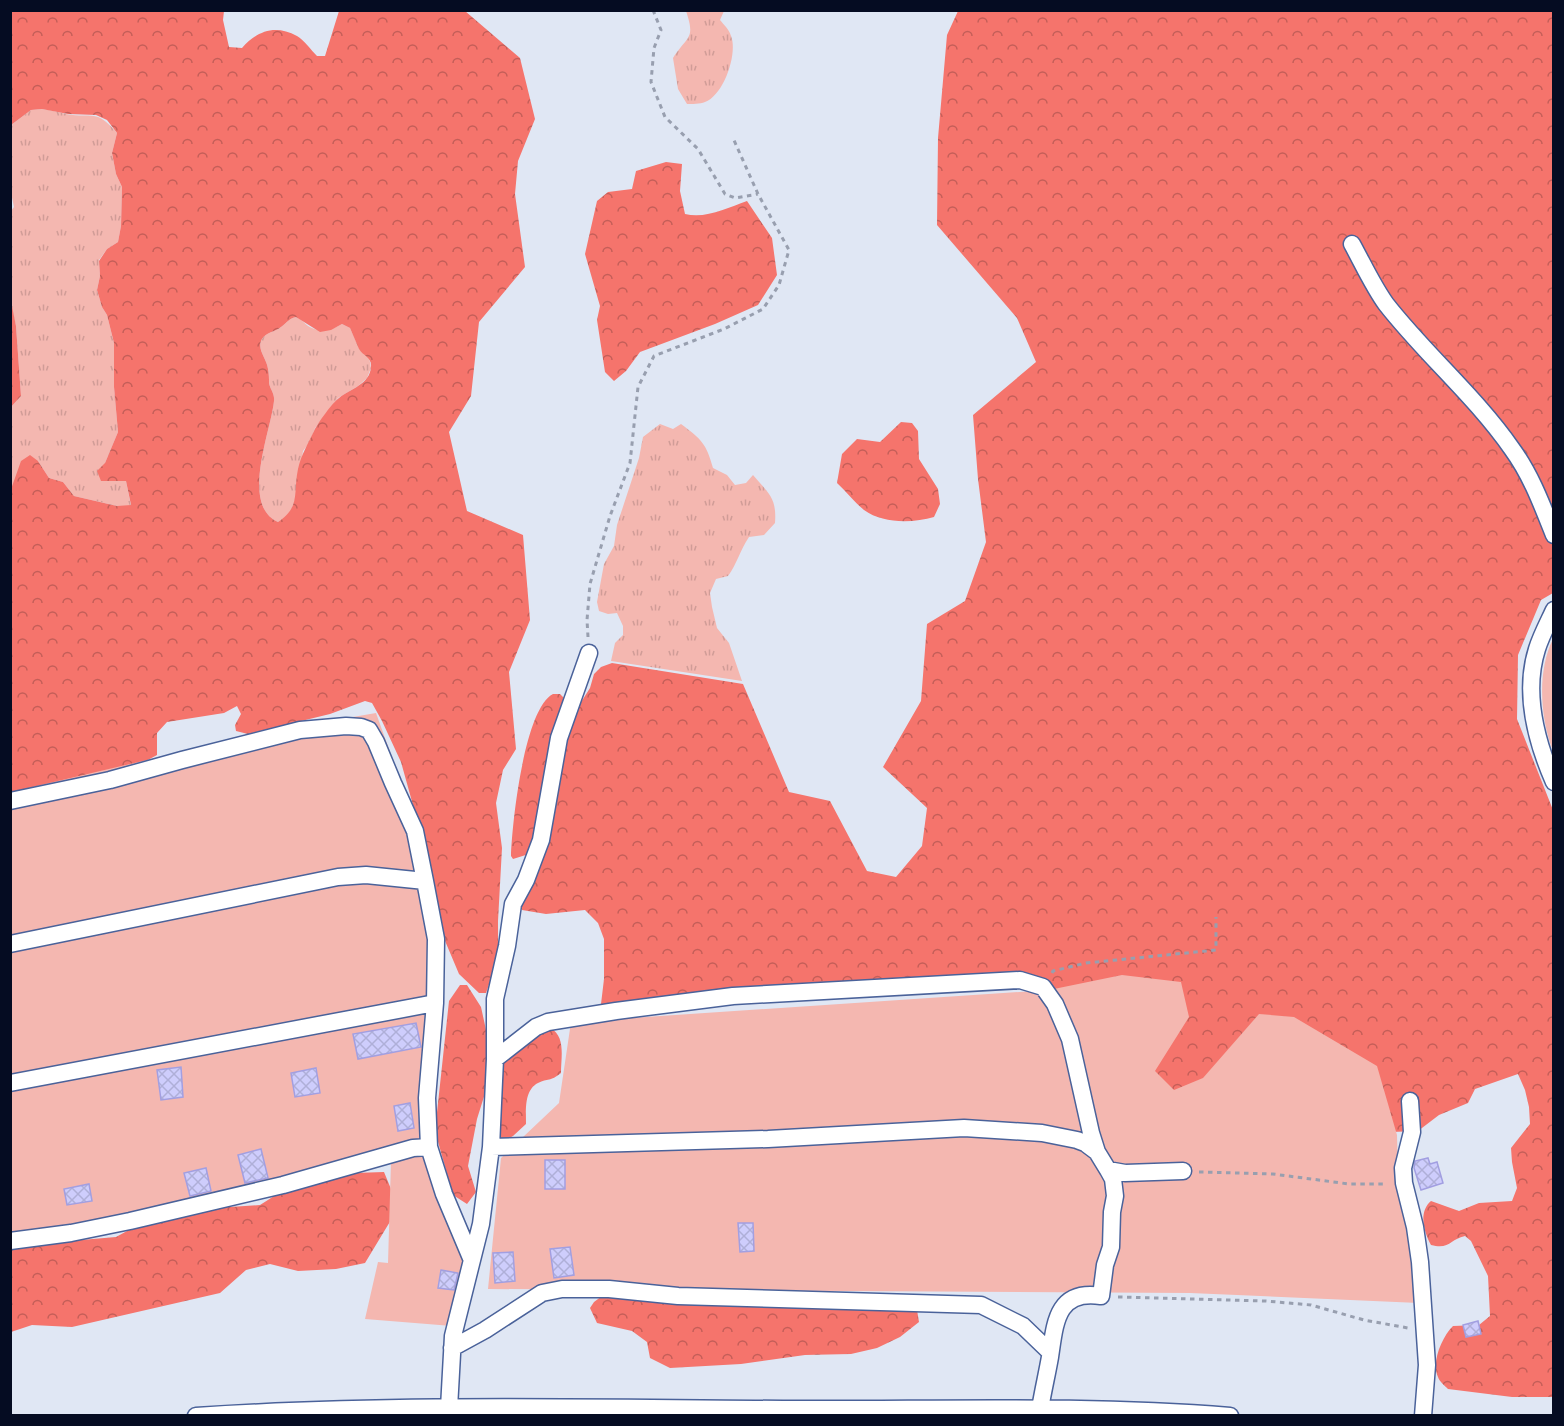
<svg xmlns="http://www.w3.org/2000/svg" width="1564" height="1426" font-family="'Open Sans',sans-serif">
	<defs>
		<pattern id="grass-tufts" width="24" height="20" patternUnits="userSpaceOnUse" patternTransform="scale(1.5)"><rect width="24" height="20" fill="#f4b7b0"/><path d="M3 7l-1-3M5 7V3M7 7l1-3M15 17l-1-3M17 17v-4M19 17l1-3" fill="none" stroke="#d09c97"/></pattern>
		<pattern id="forest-crowns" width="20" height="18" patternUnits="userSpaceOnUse" patternTransform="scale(1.5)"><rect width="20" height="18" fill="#f5746c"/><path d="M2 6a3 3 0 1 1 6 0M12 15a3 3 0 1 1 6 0" fill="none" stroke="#c45e58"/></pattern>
		<pattern id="building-cross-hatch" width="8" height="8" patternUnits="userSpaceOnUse" patternTransform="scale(1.5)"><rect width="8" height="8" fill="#cecdfc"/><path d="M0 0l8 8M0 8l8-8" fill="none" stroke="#afafd8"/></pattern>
	</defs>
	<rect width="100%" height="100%" fill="#e0e7f4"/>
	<path fill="url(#grass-tufts)" d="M686 11H724L720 20C724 25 729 29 731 36 738 53 724 95 705 102 700 104 692 104 687 104L678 89 673 58C687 36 696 40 686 11Z
		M42 109C51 110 58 112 66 114 93 119 96 108 117 133L112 153 116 174 122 187 121 226 118 242 107 249 99 260 100 276 97 290 102 307 107 315 114 343V387L118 432 105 463 117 481H126L131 506H117L74 496 63 482 49 478 38 461 14 483 11 492V407L21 396 16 326 10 301V212L14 207 10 188 11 125 31 110Z
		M296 317C302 319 306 326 312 328 322 333 333 329 342 324L350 328 360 350 369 357 371 368 367 378 358 386 338 398 315 428 310 442 303 451 295 500 289 515 278 522C240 505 271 431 274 401 275 394 270 389 269 383 269 379 269 374 268 369 267 359 256 349 262 339 266 332 275 332 281 327 287 323 288 319 296 317Z
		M660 424 673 429 681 424C702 440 706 443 713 468L727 475 735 485 746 483 753 475C768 493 777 497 775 523L764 535 749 537C740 550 737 564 728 576L716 579 710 593 712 607 717 628 729 643 742 681 611 661 615 643 623 635V626L617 613 608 614 599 611 597 602 604 564 614 546 617 525 639 458 643 437Z"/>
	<path fill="url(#forest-crowns)" fill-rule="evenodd" d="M11 11H224L223 20 229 47 242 48C257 31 275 24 297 36 304 40 311 50 317 56H325L339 11H465L520 58 535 119 518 161 515 194 525 267 479 322 471 396 449 432 467 511 523 535 530 620 509 672 516 749 503 770 496 803 502 848 498 921V958L486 993H479L459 974 440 929 426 852 401 762 382 721 372 703 365 701 330 714 248 734 236 731 235 725 241 714 237 706 224 713 167 722 157 733V755L135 767 11 796 10 492 21 461 30 455 38 461 49 478 63 482 74 496 117 506 131 505 126 481H101L97 471 105 463 118 432 114 387V343L107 315 102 307 97 290 100 276 99 261 107 249 118 242 121 226 122 187 116 174 112 153 117 133 107 120 96 115 68 114 42 109 31 110 11 125ZM296 317 320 332 331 330 342 324 350 328C353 335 356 342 359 349 363 356 372 357 371 367 370 384 350 389 339 398 333 402 317 424 314 431 308 444 301 455 298 469 293 492 301 507 278 522 240 505 271 431 274 401 275 394 270 389 269 383 269 379 269 374 268 369 267 359 256 349 262 339 266 332 275 332 281 327 287 323 288 319 296 317Z
		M958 11H1553V593L1541 600 1518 655 1517 719 1553 810V1397H1512L1448 1389C1445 1386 1439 1381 1438 1377 1431 1362 1442 1337 1453 1326L1479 1325 1490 1316 1488 1276 1471 1241 1465 1236C1450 1239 1450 1250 1431 1245 1424 1232 1418 1212 1431 1201L1459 1211 1479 1203 1512 1201 1517 1188 1512 1162 1511 1148 1530 1124 1529 1107 1525 1090 1518 1074 1475 1089 1468 1103 1439 1115 1418 1131 1391 1132 1247 1047 1180 1098 1074 1025 1047 980 603 1008 601 1004 604 979V939L598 923 585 910 546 914 522 910 520 906 563 740 578 707 590 688 594 674 601 667 612 663 743 684 789 792 830 801 867 871 896 877 922 846 927 808 883 767 921 701 927 624 965 601 986 542 978 479 973 415 1036 362 1017 318 937 225 938 138 947 35Z
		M666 162 682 164 680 191 685 214C706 219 727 208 747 201L772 238 777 275 758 305 715 324 640 352 626 371 614 381 605 372 597 320 600 306 585 254 597 201 608 192 632 189 636 171Z
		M11 301 16 326 21 396 11 407Z
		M901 422 912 423 918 431 919 459 938 489 940 504 934 517C913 523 883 524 864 510 854 502 846 491 837 483L842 454 857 439 880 442Z
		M553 694H560L565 699 529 854 513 859 511 856C512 824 524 709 553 694Z
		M460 985H467L481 1007 490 1048 487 1087 477 1119 468 1166 476 1192 467 1204 453 1195 435 1131 449 1001Z
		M550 1028C566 1036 561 1057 561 1073 550 1082 548 1078 538 1083 524 1090 526 1110 526 1124L513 1136 502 1142 498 1139 502 1065 508 1057Z
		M384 1172 391 1189 394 1215 365 1263 336 1269 298 1271 270 1264 246 1270 220 1293 72 1327 32 1325 11 1332V1246L116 1237 151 1218 213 1203 230 1207 260 1205 290 1186 354 1173Z
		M602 1296 676 1304 761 1305 917 1310 919 1322 900 1337 877 1348 851 1354 805 1355 741 1364 670 1368 650 1358 647 1342 632 1331 597 1323 590 1308 594 1302Z"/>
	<path fill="#f4b7b0" d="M1553 639V751C1540 718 1537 671 1553 639Z
		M376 713 417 827 439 934 432 1139 462 1247V1271L452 1326 365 1319 378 1262 388 1263 391 1161 102 1219 11 1234V792L266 732Z
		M1122 975 1181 982 1189 1017 1155 1071 1174 1090 1203 1078 1259 1014 1294 1017 1377 1066 1397 1135 1398 1177 1419 1303 1190 1293 488 1289 501 1158 559 1103 571 1022 1049 990Z"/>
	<path fill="url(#building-cross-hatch)" stroke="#a29fe1" stroke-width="1.5" d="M416 1023 421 1047 358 1059 353 1034Z
		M181 1067 183 1097 161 1100 157 1070Z
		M316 1068 320 1093 295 1097 291 1073Z
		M410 1103 414 1128 398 1131 394 1106Z
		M261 1149 268 1178 245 1183 238 1155Z
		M1428 1158 1430 1164 1437 1162 1443 1183 1421 1190 1414 1168 1415 1161Z
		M545 1160H565V1189H545Z
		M206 1168 211 1191 190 1196 184 1173Z
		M89 1184 92 1201 67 1205 64 1189Z
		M738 1223H753L754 1251 740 1252Z
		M570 1247 574 1275 554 1278 550 1249Z
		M513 1252 515 1281 495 1283 493 1253Z
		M441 1270 458 1273 454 1290 438 1288Z
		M1478 1321 1481 1334 1466 1337 1463 1325Z"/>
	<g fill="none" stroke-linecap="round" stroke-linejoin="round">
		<defs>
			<path id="minor" d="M1352 244C1363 264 1373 286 1386 304 1425 354 1475 396 1512 449 1531 475 1542 505 1554 535
				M1554 610C1548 623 1541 636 1537 649 1523 693 1536 741 1554 782
				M10 801 110 780 182 760 300 730 346 726 361 727 369 730 376 742 393 783 415 831 425 881 436 939 435 1003 427 1098 429 1147 444 1194 471 1258
				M10 944 338 877 366 875 425 881
				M495 1059 536 1027 548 1022 616 1011 733 996 1020 980 1043 987 1055 1004 1070 1039 1091 1133 1097 1152 1108 1170 1125 1173 1183 1171
				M10 1083 435 1003
				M1410 1101 1412 1132 1403 1168 1404 1183 1415 1227 1420 1262 1427 1365 1423 1416
				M491 1147 768 1139 964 1128 1042 1133 1077 1140 1085 1143 1097 1152
				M10 1241 71 1233 130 1221 283 1185 413 1148 429 1147
				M452 1348 485 1330 542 1293 562 1289H609L678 1296 981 1305 1023 1326 1050 1352
				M449 1408 453 1336 481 1224 491 1147 495 1059V999L507 946 513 904 526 880 541 840 559 738 589 653
				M1040 1409C1043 1391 1047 1374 1050 1357 1055 1324 1056 1289 1101 1296L1105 1265 1111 1247 1112 1212 1115 1196 1113 1179 1108 1170
				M196 1416C391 1403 587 1408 783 1409 932 1410 1081 1404 1230 1416"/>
		</defs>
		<use href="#minor" stroke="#4a629a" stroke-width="19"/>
		<path stroke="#989faf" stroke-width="3" stroke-dasharray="4.5 4.5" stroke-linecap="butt" d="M653 10 661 30 654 48 651 82 665 117 698 149 725 194 735 198 758 194
			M588 637 587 620 590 584 610 516 630 463 638 387 654 356 724 329 763 309 779 285 789 250 758 194 733 138
			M1052 973 1053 971 1086 963 1216 950V917
			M1199 1172 1273 1174 1349 1184H1387
			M1118 1297 1266 1301 1311 1305 1364 1320 1408 1328"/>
		<use href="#minor" stroke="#fff" stroke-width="16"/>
	</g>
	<rect width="1564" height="1426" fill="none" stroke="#050c22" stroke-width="24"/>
</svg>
